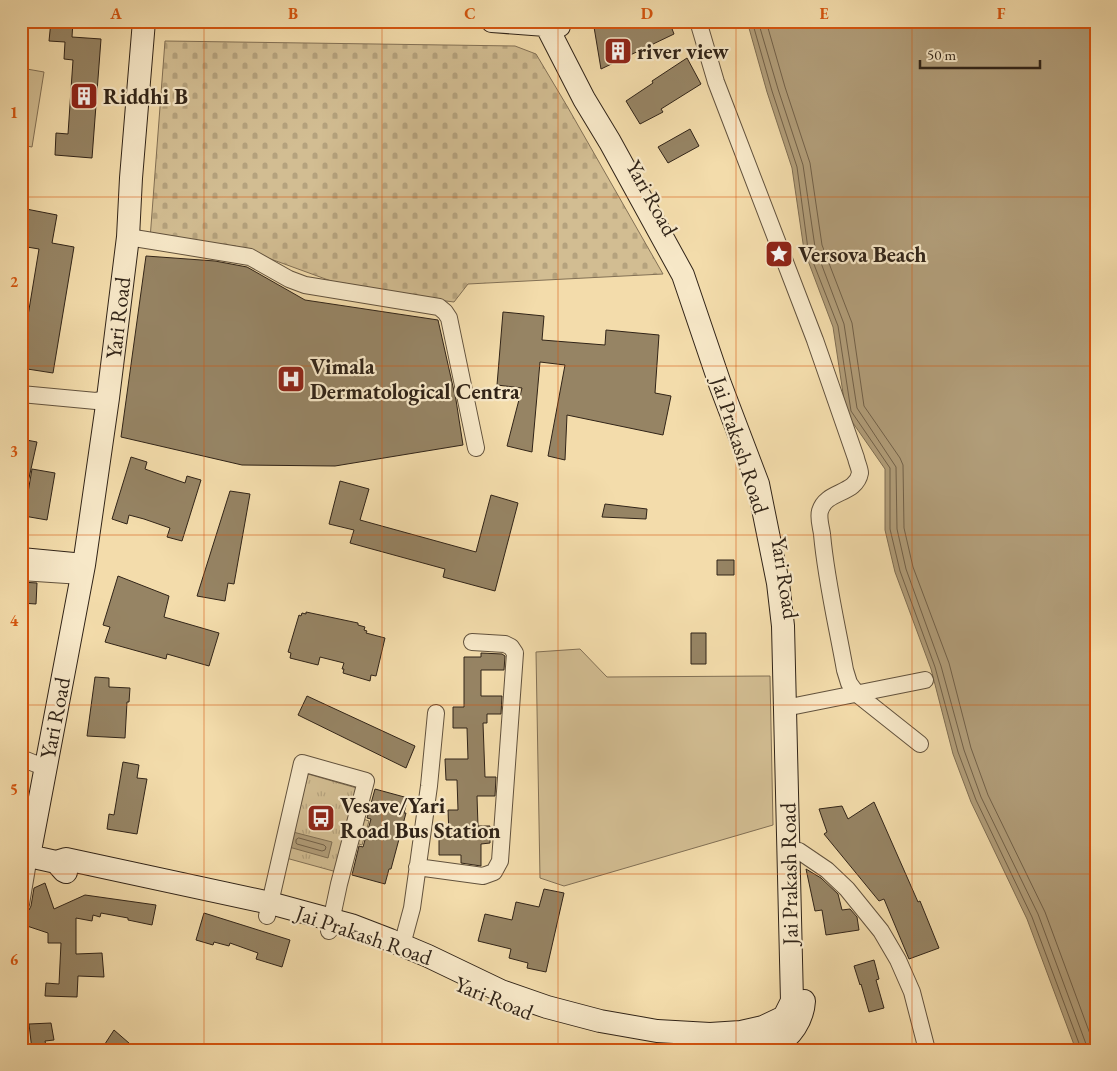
<svg xmlns="http://www.w3.org/2000/svg" width="1117" height="1071" font-family="'EB Garamond',serif">
	<defs>
		<pattern id="cemetery-stones" width="16" height="16" patternUnits="userSpaceOnUse" patternTransform="scale(1.25)"><rect width="16" height="16" fill="#d2bd92"/><path d="M2 7V4a2 2 0 0 1 4 0v3zM10 15v-3a2 2 0 0 1 4 0v3z" fill="#b5a27d"/></pattern>
		<pattern id="park-tufts" width="24" height="20" patternUnits="userSpaceOnUse" patternTransform="scale(1.25)"><rect width="24" height="20" fill="#d2bd92"/><path d="M3 7l-1-3M5 7V3M7 7l1-3M15 17l-1-3M17 17v-4M19 17l1-3" fill="none" stroke="#b5a27d"/></pattern>
	</defs>
	<rect width="100%" height="100%" fill="#f3dcab"/>
	<filter id="stains"><feTurbulence type="fractalNoise" baseFrequency=".004" numOctaves="4"/><feColorMatrix values="0 0 0 0 .2 0 0 0 0 .09 0 0 0 0 .02 0 0 0 .5 -.17"/></filter>
	<radialGradient id="worn" r=".72"><stop offset=".6" stop-color="#630" stop-opacity="0"/><stop offset="1" stop-color="#630" stop-opacity=".3"/></radialGradient>
	<path fill="#d2bd92" stroke="#827055" d="M21 68 44 72 32 147 21 145Z
		M580 649 607 677 770 676 773 825 564 886 540 878 536 652Z"/>
	<path fill="url(#cemetery-stones)" stroke="#827055" d="M165 41 515 46 536 54 567 106 663 274 468 284 454 302 353 289 235 246 150 239Z"/>
	<path fill="url(#park-tufts)" stroke="#827055" d="M308 774 367 791 360 818 369 821 362 845 353 842 344 874 286 858Z"/>
	<path fill="#b19d79" stroke="#7e6d52" d="M747 21H1096V1050H1076L1027 919 971 802 953 754 931 669 895 572 885 530V469L846 413 833 327 804 250 792 168 767 92Z
		M293 832 332 842 328 858 289 847Z"/>
	<g fill="none" stroke-linecap="round" stroke-linejoin="round">
		<path stroke="#716048" stroke-width="1" d="M752 21 772 91 797 167 808 249 838 326 851 411 890 468V529L900 571 935 667 958 752 976 800 1032 917 1080 1046V1050
			M758 21 778 89 803 165 815 247 844 324 857 408 896 467 897 529 906 569 941 666 964 750 981 797 1038 914 1086 1044 1087 1050
			M766 21 785 87 810 163 822 245 852 323 864 406 900 458 903 465 904 528 913 567 949 663 971 748 988 795 1045 912 1093 1042 1094 1050
			M299 838 324 845 326 847 325 850 322 851 297 844 296 843V840Z"/>
	</g>
	<path fill="#968464" stroke="#312418" d="M51 21H73L72 37 101 39 92 158 55 155 56 133 68 134 73 60 64 59 65 42 49 41Z
		M593 21H669L674 34 601 69Z
		M687 58 701 84 661 109 663 112 640 124 626 101 653 83 652 81Z
		M690 129 699 146 668 163 658 147Z
		M21 208 57 215 52 243 74 247 53 373 21 368V358L39 249 21 246Z
		M146 256 215 261 247 267 305 300 438 320 456 400 463 445 335 466 242 465 121 437Z
		M503 312 544 316 542 340 605 345 606 330 659 335 655 393 671 396 663 435 567 415 565 460 548 456 565 365 540 362 532 452 507 446 522 388 497 385Z
		M21 439 37 442 27 487 21 486Z
		M131 457 147 462 145 469 159 474 185 483 187 476 201 480 182 541 167 537 170 528 144 519 129 515 127 524 112 519Z
		M32 469 55 473 47 520 24 516Z
		M340 481 369 489 360 520 476 552 491 495 518 503 495 591 443 577 445 569 350 543 354 530 329 524Z
		M230 491 250 494 234 584 228 583 225 601 197 596Z
		M605 504 647 509 646 519 602 517Z
		M717 560H734V575H717Z
		M118 576 169 596 164 617 219 633 209 666 167 654 166 659 105 642 110 627 103 625Z
		M21 582 37 583 36 604 21 603Z
		M306 612 358 623V625L365 627 364 630 367 631 366 633 385 638 376 676 371 675 370 681 343 673 344 669H342L344 663 320 657 318 665 290 658 291 653 288 652 299 615 301 616 302 613 306 614Z
		M691 633H706V664H691Z
		M481 653 502 654 505 656 504 670H481V696H502L501 714H487V723H483L485 777H496L495 796H477L478 826H490V843L481 844V866L461 863V855H439V834L449 835 448 810H458L457 780H446L445 759H468L467 728H453V707H464V657H481Z
		M95 677 109 678V687L130 688 129 702H127L125 738 87 736Z
		M307 696 415 746 406 768 298 715Z
		M123 762 139 765 137 778 147 779 137 834 107 829 109 814 114 815Z
		M375 789 408 798 404 813H406L391 869H389L385 884 352 875 359 846 363 847 371 819 367 818Z
		M874 802 918 902 920 901 939 948 909 959 884 899 879 901 824 834 827 832 819 809 842 806 848 819Z
		M806 869 821 878 838 894 842 910 850 909 857 917 859 930 826 935 822 910 815 911Z
		M45 883 54 909 85 895 156 905 152 925 128 920V918L101 913 100 917 93 915 92 921 76 918V954L102 953 104 977 78 976 77 997 45 996 46 983 59 984 61 943H48V933L21 924V914L25 913 29 910 31 906 34 888Z
		M544 889 564 893 546 972 527 968 528 963 509 958 511 949 478 941 485 914 512 920 516 902 539 907Z
		M204 913 290 940 282 967 256 959 258 953 230 943 229 946 214 942 213 945 196 940Z
		M874 960 879 979 876 980 884 1008 869 1012 861 984 860 985 854 966Z
		M51 1023 54 1040 45 1041 47 1050H32L29 1024Z
		M114 1030 137 1050H101Z"/>
	<g fill="none" stroke-linecap="round" stroke-linejoin="round">
		<defs>
			<path id="street" d="M698 21 716 82 815 340 856 458C857 463 860 469 860 473 856 495 826 490 820 511 818 518 821 527 822 534 826 580 837 625 845 670L849 683 857 694 920 744
				M128 237 250 257 289 279 305 285 439 307 445 312 449 318 476 448
				M21 394 96 401 108 398
				M21 572 82 576
				M785 708 925 680
				M21 758 46 768
				M788 851H799L827 870 847 889 881 931 898 960 912 992 927 1050
				M21 855 29 856 21 904
				M417 867 483 876 494 872 500 861 515 653 511 647 505 644 472 642
				M267 916 302 763 366 781 339 884 329 931
				M402 945 412 908 429 786 436 713"/>
			<path id="secondary" d="M492 21 559 26
				M21 559 84 565
				M56 862 66 859 270 903 351 925 390 940 428 956 501 991 547 1007 600 1021 657 1031 710 1034 741 1032 763 1027 784 1017 792 1001 783 626 778 583 758 484 720 384 683 275 610 142 584 99 544 21
				M66 872 64 871 56 862 29 856 84 565 108 398 128 237 131 178 144 21
				M744 1050C755 1050 765 1049 775 1045 791 1038 803 1019 804 1001"/>
		</defs>
		<use href="#street" stroke="#62523d" stroke-width="18"/>
		<use href="#secondary" stroke="#312418" stroke-width="24"/>
		<use href="#street" stroke="#f7e8c8" stroke-width="16"/>
		<use href="#secondary" stroke="#f7e8c8" stroke-width="22"/>
	</g>
	<path fill="none" stroke="#d6540d" stroke-width="1" stroke-opacity="0.55" d="M204 21V1050M382 21V1050M558 21V1050M736 21V1050M912 21V1050M21 197H1096M21 366H1096M21 535H1096M21 705H1096M21 874H1096"/>
	<defs>
		<symbol id="building-square" viewBox="-11 -11 22 22"><rect x="-9" y="-9" width="18" height="18" rx="4" fill="#8f2418" stroke="#f7e8c8"/><path d="M-4-6H4V6H1V3H-1V6H-4ZM-2.5-4.3h1.7v1.8h-1.7ZM.8-4.3h1.7v1.8H.8ZM-2.5-1h1.7V.8h-1.7ZM.8-1h1.7V.8H.8Z" fill="#fff"/></symbol>
		<symbol id="sight-square" viewBox="-11 -11 22 22"><rect x="-9" y="-9" width="18" height="18" rx="4" fill="#8f2418" stroke="#f7e8c8"/><path d="M0-6L1.8-2.2L6-1.7L2.9 1.2L3.7 5.4L0 3.3L-3.7 5.4L-2.9 1.2L-6-1.7L-1.8-2.2Z" fill="#fff"/></symbol>
		<symbol id="hospital-square" viewBox="-11 -11 22 22"><rect x="-9" y="-9" width="18" height="18" rx="4" fill="#8f2418" stroke="#f7e8c8"/><path d="M-5-5h3v3.5h4V-5h3V5h-3V1.5h-4V5h-3Z" fill="#fff"/></symbol>
		<symbol id="bus-square" viewBox="-11 -11 22 22"><rect x="-9" y="-9" width="18" height="18" rx="4" fill="#8f2418" stroke="#f7e8c8"/><path d="M-5-6H5V4H4V6H2V4H-2V6H-4V4H-5ZM-3.5-4V0h7V-4ZM-3.5 1.2v1.5H-2V1.2ZM2 1.2v1.5H3.5V1.2Z" fill="#fff"/></symbol>
	</defs>
	<g fill-rule="evenodd">
		<use href="#building-square" x="602" y="35" width="32" height="32"/>
		<use href="#building-square" x="68" y="80" width="32" height="32"/>
		<use href="#sight-square" x="763" y="238" width="32" height="32"/>
		<use href="#hospital-square" x="275" y="363" width="32" height="32"/>
		<use href="#bus-square" x="305" y="802" width="32" height="32"/>
	</g>
	<g text-anchor="middle" dominant-baseline="central" stroke-width="4.5" stroke-linejoin="round" paint-order="stroke">
		<g font-size="22" font-weight="bold" fill="#312418" stroke="#f7e8c8" text-anchor="start">
			<text x="637" y="51">river view</text>
			<text x="103" y="96">Riddhi B</text>
			<text x="798" y="254">Versova Beach</text>
			<text x="310" y="366">Vimala<tspan x="310" dy="25">Dermatological Centra</tspan></text>
			<text x="340" y="805">Vesave/Yari<tspan x="340" dy="25">Road Bus Station</tspan></text>
		</g>
		<g font-size="22" fill="#312418" stroke="#f7e8c8">
			<text transform="translate(652 198) rotate(61)">Yari Road</text>
			<text transform="translate(118 318) rotate(-83)">Yari Road</text>
			<text transform="translate(740 445) rotate(72)">Jai Prakash Road</text>
			<text transform="translate(785 578) rotate(81)">Yari Road</text>
			<text transform="translate(55 718) rotate(-79)">Yari Road</text>
			<text transform="translate(789 874) rotate(-91)">Jai Prakash Road</text>
			<text transform="translate(364 935) rotate(19)">Jai Prakash Road</text>
			<text transform="translate(494 998) rotate(22)">Yari Road</text>
		</g>
	</g>
	<rect width="1117" height="1071" fill="none" stroke="#f3dcab" stroke-width="55"/>
	<path d="M920 60v8h120v-8" fill="none" stroke="#312418" stroke-width="2.5"/>
	<text x="927" y="60" font-size="15" fill="#312418" stroke="#f7e8c8" stroke-width="4" paint-order="stroke">50 m</text>
	<rect x="28" y="28" width="1062" height="1016" fill="none" stroke="#d6540d" stroke-width="2"/>
	<g font-size="16" text-anchor="middle" font-weight="bold" fill="#d6540d">
		<text x="116" y="19">A</text>
		<text x="293" y="19">B</text>
		<text x="470" y="19">C</text>
		<text x="647" y="19">D</text>
		<text x="824" y="19">E</text>
		<text x="1001" y="19">F</text>
		<text x="14" y="118">1</text>
		<text x="14" y="287">2</text>
		<text x="14" y="457">3</text>
		<text x="14" y="626">4</text>
		<text x="14" y="795">5</text>
		<text x="14" y="965">6</text>
	</g>
	<rect width="100%" height="100%" filter="url(#stains)"/>
	<rect width="100%" height="100%" fill="url(#worn)"/>
</svg>
